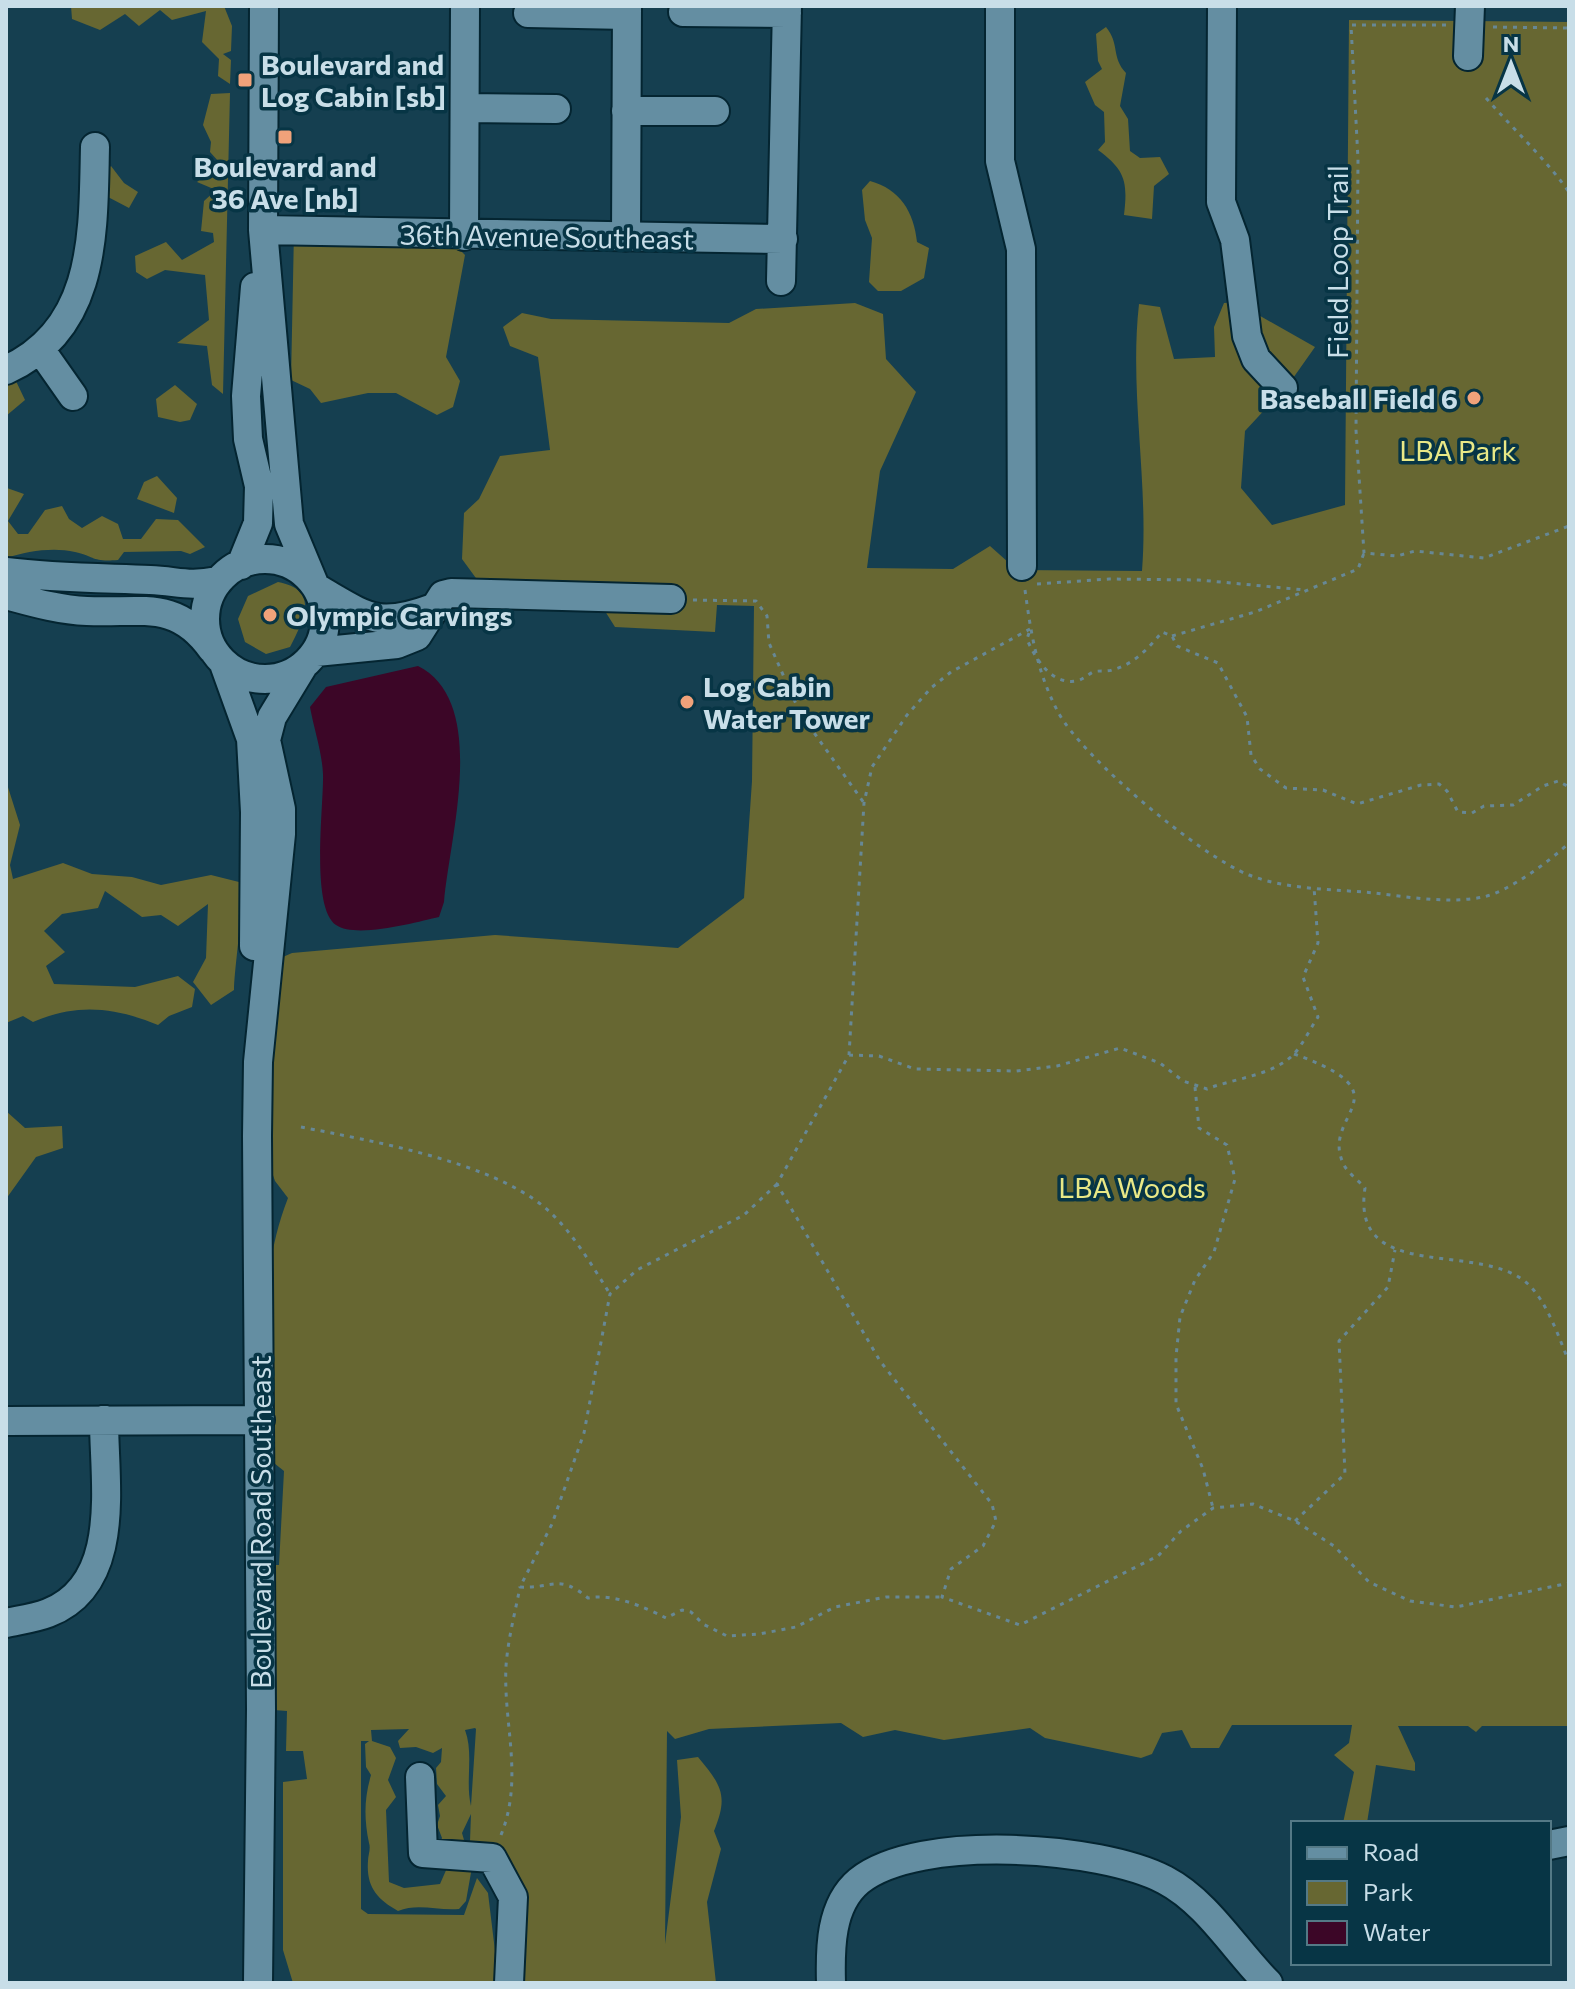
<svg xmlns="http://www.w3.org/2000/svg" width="1575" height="1989" font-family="Commissioner,sans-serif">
	<rect width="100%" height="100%" fill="#153f50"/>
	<path fill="#676732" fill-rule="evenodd" d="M71 6H224L232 26 231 51 223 54 231 60 230 84 218 76 219 59 202 42 206 11 172 20 160 10 139 26 125 14 100 30 72 19Z
		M1349 20 1569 22V1726H1482L1476 1732 1468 1726H1398L1415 1763V1771L1376 1765 1367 1823H1343L1354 1772 1334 1755 1349 1743 1352 1725H1232L1219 1748H1191L1182 1730 1162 1733 1152 1754 1141 1758 1045 1738 1030 1728 944 1740 895 1730 863 1737 841 1723 709 1729 675 1739 667 1731 665 1944 681 1817 677 1760 698 1757C721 1785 729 1795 714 1831L721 1849 707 1902 716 1983H293L283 1950V1782L307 1779 303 1751H286L287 1711 261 1709V1565H279L284 1471 260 1452C264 1369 257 1277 288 1198L275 1181 265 1152 271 1113 269 963 292 953 495 935 678 948 744 898 752 781 754 606 717 605 715 632 615 627 586 581 481 585 462 559 464 513 479 499 500 456 550 450 538 357 510 346 503 327 522 313 551 319 729 323 756 309 855 303 883 314 886 359 916 392 880 471 867 568 953 569 990 546 1017 570 1142 571C1149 482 1129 393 1139 304L1160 307 1174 359 1215 357 1214 327 1224 303 1253 301 1255 313 1315 347 1291 381 1245 431 1241 488 1272 525 1345 505ZM475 1728 476 1729 471 1806C465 1781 474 1754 465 1730ZM409 1729 398 1741 400 1748 416 1747 433 1753 442 1748 441 1762 436 1768 437 1784 446 1796 438 1805 440 1816 437 1825 442 1838 438 1848 466 1847 462 1833 471 1814 470 1841 483 1845 522 1953 495 1951 488 1893 477 1878 464 1915 368 1914 361 1909V1741H369L365 1744 366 1767 371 1775C364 1799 364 1819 369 1843 371 1849 368 1855 368 1861 366 1887 377 1899 398 1911 418 1903 438 1911 459 1909L466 1901 472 1867 447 1868 440 1884 404 1888 389 1882 386 1810 396 1797 388 1780 396 1758 390 1747 372 1741 371 1730Z
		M1106 27C1120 44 1111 57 1126 73L1120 106 1128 119 1130 151 1140 158 1160 157 1169 174 1154 186 1152 219 1124 215C1128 181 1125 170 1098 150L1105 142 1104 112 1095 105 1085 82 1102 69 1098 61 1096 34Z
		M230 93 223 394 212 385 207 346 177 343 209 320 205 275 165 270 147 279 136 272 135 256 166 242 182 260 214 242 213 233 201 231 204 201 216 190 197 182 219 162 210 152 211 142 203 125 211 94Z
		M111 166 124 183 138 192 129 208 108 197 96 179Z
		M870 181C900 189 914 212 917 242L929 248 924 278 901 291H878L869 282 872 238 865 220 862 190Z
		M294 231 445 235 465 255 446 357 460 381 453 407 437 415 396 393H368L321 403 310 389 291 380Z
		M15 379 25 400 6 416V385Z
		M175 385 197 404 190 420 180 422 158 417 156 399Z
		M6 475 7 488 24 494 8 521 18 534H28L45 510 62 506 69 519 82 528 102 516 118 524 123 539H141L156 519 178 520 205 547 190 554 181 551 124 552 118 560C92 562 96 557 75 552 53 547 28 551 6 558Z
		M157 476 177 498 174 513 137 499 144 482Z
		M278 582C321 590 303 621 290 647L266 654 245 642 238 619 248 596Z
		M6 781 20 825 10 865 13 879 63 863 92 874 132 877 161 885 211 875 239 882C246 897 234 967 234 990L211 1005 193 982 206 958 208 904 178 926 161 915 142 917 105 891 98 908 62 914 44 931 65 952 46 966 54 984 135 987 178 976 195 989 192 1007 169 1016 158 1025C114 1007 77 1003 33 1022L23 1016 6 1023Z
		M6 1111 25 1128 62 1126 63 1148 36 1157 6 1199Z"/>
	<path fill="#3c0627" d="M418 666C490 702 449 839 444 902L439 917C417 922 356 939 336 925 310 907 324 805 323 774 322 752 314 729 310 707L326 687Z"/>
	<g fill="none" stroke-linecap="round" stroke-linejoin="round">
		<defs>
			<path id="minor" d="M264 6 263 230 289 524 314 584
				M1000 6V161L1021 249 1022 566
				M1222 6 1221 202 1235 240 1247 336 1256 359 1283 388
				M683 12 787 13
				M528 13 627 15
				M1468 56 1470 6
				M465 108 556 109
				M626 111H715
				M263 230 783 239
				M464 236 465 6
				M626 237 627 6
				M781 281 787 6
				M40 349 73 396
				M6 370C97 329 93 232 95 147
				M205 619a60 60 0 1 1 120 0a60 60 0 1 1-120 0Z
				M241 565 258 523 259 486 248 439 246 396 255 287
				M6 572C54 578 101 578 150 580 178 581 187 587 218 581
				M318 589C367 617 377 629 433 608
				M6 595C32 602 59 610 87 611 139 614 176 598 212 649
				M316 652 397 644 417 636 443 595 451 593 671 599
				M224 664 251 739 255 812 254 946
				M6 1421 260 1420
				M6 1623C20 1620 35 1618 48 1613 123 1584 104 1483 104 1420
				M420 1777 423 1853 492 1858 513 1897 509 1983
				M1549 1845 1569 1841
				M258 1983 261 1709 257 1136 258 1062 281 834V809L266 740 272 717 303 666
				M831 1983C830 1949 830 1905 859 1881 919 1833 1100 1846 1165 1880 1207 1902 1235 1950 1268 1983"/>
		</defs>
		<use href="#minor" stroke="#042531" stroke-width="32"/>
		<path stroke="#678895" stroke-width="3" stroke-dasharray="4 6" stroke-linecap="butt" d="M1446 25H1351L1358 159 1356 430 1364 553 1397 556 1415 551 1484 558 1569 526
			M1493 27 1569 28
			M1486 98C1514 130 1544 157 1569 192
			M1037 584 1109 579 1199 580 1305 590
			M1025 590C1031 634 1037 672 1058 712 1082 757 1200 856 1249 875 1287 890 1334 889 1374 893 1409 897 1448 904 1483 897 1508 892 1550 861 1569 843
			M693 600 756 601 767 616 769 643 800 713 864 803
			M1030 629 951 672 931 688 907 715 872 767 864 803 849 1055 777 1184 880 1361 992 1504 996 1521 983 1546 951 1569 942 1597 1020 1625 1158 1556 1181 1531 1213 1508 1253 1504 1295 1521 1334 1546 1369 1582 1410 1601 1456 1607 1569 1583
			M1029 633 1027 639C1035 659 1052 685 1076 681 1083 680 1087 675 1093 672 1099 670 1106 672 1112 670 1133 665 1149 648 1162 632L1172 636 1177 646 1218 663 1247 717 1251 755 1260 769 1286 788 1323 790 1357 804 1421 785 1439 784 1447 791 1458 812 1472 813 1484 806 1513 805 1543 786 1558 781 1569 787
			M1172 636 1255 612 1358 569 1364 553
			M1294 1054C1410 1095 1318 1114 1344 1165 1348 1173 1359 1181 1365 1188 1350 1286 1482 1239 1529 1285 1548 1304 1559 1338 1569 1362
			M849 1055 879 1056 915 1069 1016 1071 1057 1066 1120 1048 1160 1063 1183 1081 1207 1089C1235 1078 1272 1076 1294 1054 1303 1044 1310 1029 1318 1017L1303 977 1318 943 1314 887
			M1195 1087 1199 1128 1227 1145 1235 1179 1214 1252 1195 1280 1180 1317 1176 1357V1404L1203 1469 1213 1508
			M301 1127C372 1141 487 1161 543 1206 571 1229 591 1264 610 1294
			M777 1184 744 1215 637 1270 610 1294 584 1433 552 1524 520 1587C553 1589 558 1573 588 1598 613 1593 644 1607 666 1618L682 1610 691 1612 703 1624 727 1636 759 1634 796 1627 835 1607 886 1597H942
			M1295 1521 1345 1474 1339 1341 1388 1287 1395 1250
			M501 1835C524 1778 503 1724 506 1666 508 1639 515 1613 520 1587"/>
		<use href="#minor" stroke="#648ea2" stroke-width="28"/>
	</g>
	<g fill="#f0a27a" stroke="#073545" stroke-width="3">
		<rect x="237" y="72" width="16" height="16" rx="4"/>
		<rect x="277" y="129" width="16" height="16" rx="4"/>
		<circle cx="1474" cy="398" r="8"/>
		<circle cx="270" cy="615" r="8"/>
		<circle cx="687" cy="702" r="8"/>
	</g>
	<g text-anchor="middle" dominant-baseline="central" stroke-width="7" stroke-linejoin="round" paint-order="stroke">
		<g font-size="28" font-weight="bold" fill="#c8dee8" stroke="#073545" text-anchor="start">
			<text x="261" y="64">Boulevard and<tspan x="261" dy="32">Log Cabin [sb]</tspan></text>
			<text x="285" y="166" text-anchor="middle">Boulevard and<tspan x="285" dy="32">36 Ave [nb]</tspan></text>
			<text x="1458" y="398" text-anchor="end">Baseball Field 6</text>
			<text x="286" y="615">Olympic Carvings</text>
			<text x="703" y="686">Log Cabin<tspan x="703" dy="32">Water Tower</tspan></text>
		</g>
		<g font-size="28" fill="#c8dee8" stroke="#073545">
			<text transform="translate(547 236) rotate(1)">36th Avenue Southeast</text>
			<text transform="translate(1337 262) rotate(-90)">Field Loop Trail</text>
			<text transform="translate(260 1522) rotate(-90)">Boulevard Road Southeast</text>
		</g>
		<g font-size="28" fill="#e9e886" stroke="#073545">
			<text x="1458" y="450">LBA Park</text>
			<text x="1132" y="1187">LBA Woods</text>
		</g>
	</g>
	<rect width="1575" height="1989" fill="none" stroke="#c8dee8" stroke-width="16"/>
	<rect x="1291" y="1821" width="260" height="144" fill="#073545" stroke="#547986" stroke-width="2"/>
	<rect x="1307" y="1847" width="40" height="12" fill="#648ea2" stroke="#547986" stroke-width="2"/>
	<text x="1363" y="1861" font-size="24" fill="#c8dee8">Road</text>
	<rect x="1307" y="1881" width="40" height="24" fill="#676732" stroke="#547986" stroke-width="2"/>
	<text x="1363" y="1901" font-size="24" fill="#c8dee8">Park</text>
	<rect x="1307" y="1921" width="40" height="24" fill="#3c0627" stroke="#547986" stroke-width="2"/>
	<text x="1363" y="1941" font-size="24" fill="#c8dee8">Water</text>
	<g transform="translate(1511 64)" stroke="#073545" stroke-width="6" paint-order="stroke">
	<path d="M0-6L14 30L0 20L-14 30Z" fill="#c8dee8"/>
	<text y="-12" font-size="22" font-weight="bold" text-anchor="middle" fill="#c8dee8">N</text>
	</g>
</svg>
